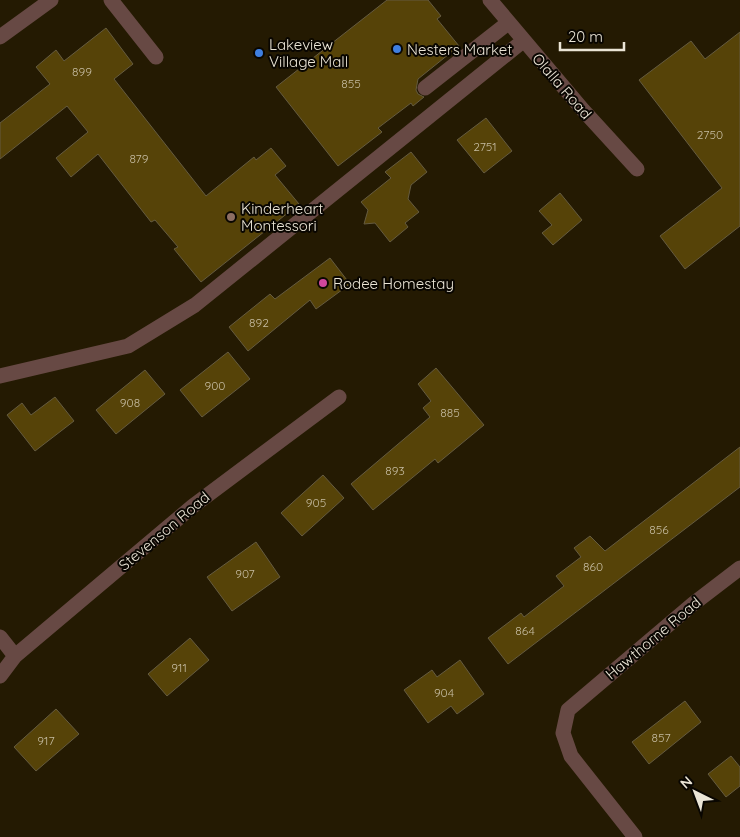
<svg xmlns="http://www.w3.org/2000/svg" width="740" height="837" font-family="Quicksand,sans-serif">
	<rect width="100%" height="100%" fill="#241a02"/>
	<path fill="#564308" stroke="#655b40" d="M387 0H428L441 16 437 19 459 46 418 79 416 90 418 94 424 97 413 106 411 103 378 128 382 132 338 166 276 87Z
		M106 28 133 64 114 79 206 196 254 157 256 160 271 148 286 166 275 175 299 204 201 282 174 249 178 247 155 220 151 222 98 154 71 177 56 158 88 132 67 106 0 159V123L50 84 36 67 56 50 64 61Z
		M740 32V226L685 269 660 236 722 188 639 80 691 41 705 59Z
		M486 118 512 151 484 173 457 140Z
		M411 152 427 172 411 185 408 199 419 212 405 223 408 227 390 242 375 223 364 224 368 210 361 202 391 178 385 172Z
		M560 193 582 220 553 245 542 233 552 225 539 211Z
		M330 258 350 284 316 309 310 300 248 351 229 327 270 294 275 299Z
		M228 352 250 379 202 417 180 390Z
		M436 368 484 425 438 463 435 459 373 510 351 484 430 417 423 408 431 401 418 384Z
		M145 370 165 394 116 434 96 410Z
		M55 397 74 421 35 451 7 415 22 403 31 415Z
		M740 447V487L508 664 488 638 521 613 524 617 564 586 556 576 581 557 574 548 590 536 605 551Z
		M323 475 344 498 302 536 281 513Z
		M256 542 280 577 232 611 207 577Z
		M190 638 209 660 167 696 148 674Z
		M460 660 484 694 457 714 451 706 428 723 404 690 432 670 437 677Z
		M685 701 701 722 649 764 632 742Z
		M56 709 79 734 36 771 14 747Z
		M731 756 740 767V786L726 797 708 774Z"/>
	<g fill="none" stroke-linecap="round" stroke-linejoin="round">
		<path stroke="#674944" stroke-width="15" d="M111 0 156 57
			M490 0 583 110 637 169
			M0 37 51 0
			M425 88 508 23
			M0 376 128 346 195 305 523 41
			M0 637 15 656
			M0 676 15 656 193 506 339 397
			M635 837 571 756 563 733 568 710 693 604 740 568"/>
	</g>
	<g fill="#3f7fe0" stroke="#090601" stroke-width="2">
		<circle cx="397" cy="49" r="5"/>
		<circle cx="259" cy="53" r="5"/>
	</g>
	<circle fill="#8d6e63" stroke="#090601" stroke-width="2" cx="231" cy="217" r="5"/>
	<circle fill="#d1479c" stroke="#090601" stroke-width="2" cx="323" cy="283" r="5"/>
	<g text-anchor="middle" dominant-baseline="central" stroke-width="4" stroke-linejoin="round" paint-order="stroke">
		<g font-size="12" fill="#c6bca2">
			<text x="82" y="71">899</text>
			<text x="351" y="83">855</text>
			<text x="710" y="134">2750</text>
			<text x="485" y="146">2751</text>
			<text x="139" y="158">879</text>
			<text x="259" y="322">892</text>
			<text x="215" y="385">900</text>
			<text x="130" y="402">908</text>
			<text x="450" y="412">885</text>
			<text x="395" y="470">893</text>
			<text x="316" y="502">905</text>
			<text x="659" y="529">856</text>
			<text x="593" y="566">860</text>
			<text x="245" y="573">907</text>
			<text x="525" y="630">864</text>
			<text x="179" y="667">911</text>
			<text x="444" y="692">904</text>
			<text x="661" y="737">857</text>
			<text x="46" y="740">917</text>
		</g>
		<g font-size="15" fill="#ebe5d6" stroke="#090601" text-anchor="start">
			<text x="269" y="44">Lakeview<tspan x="269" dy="17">Village Mall</tspan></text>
			<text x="407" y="49">Nesters Market</text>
			<text x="241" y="208">Kinderheart<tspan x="241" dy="17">Montessori</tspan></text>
			<text x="333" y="283">Rodee Homestay</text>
		</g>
		<g font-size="15" fill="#ebe5d6" stroke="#090601">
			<text transform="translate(562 86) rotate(49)">Olalla Road</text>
			<text transform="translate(164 531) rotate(-40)">Stevenson Road</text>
			<text transform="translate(653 638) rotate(-40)">Hawthorne Road</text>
		</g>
	</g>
	<g transform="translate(695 792) rotate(318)" stroke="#090601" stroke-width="4" paint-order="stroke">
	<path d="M0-4L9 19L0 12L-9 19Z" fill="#ebe5d6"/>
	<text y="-8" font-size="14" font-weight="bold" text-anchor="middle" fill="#ebe5d6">N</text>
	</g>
	<path d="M560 42v8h64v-8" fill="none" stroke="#ebe5d6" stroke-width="2.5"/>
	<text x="568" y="42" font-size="15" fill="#ebe5d6" stroke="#090601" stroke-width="4" paint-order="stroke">20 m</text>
</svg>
